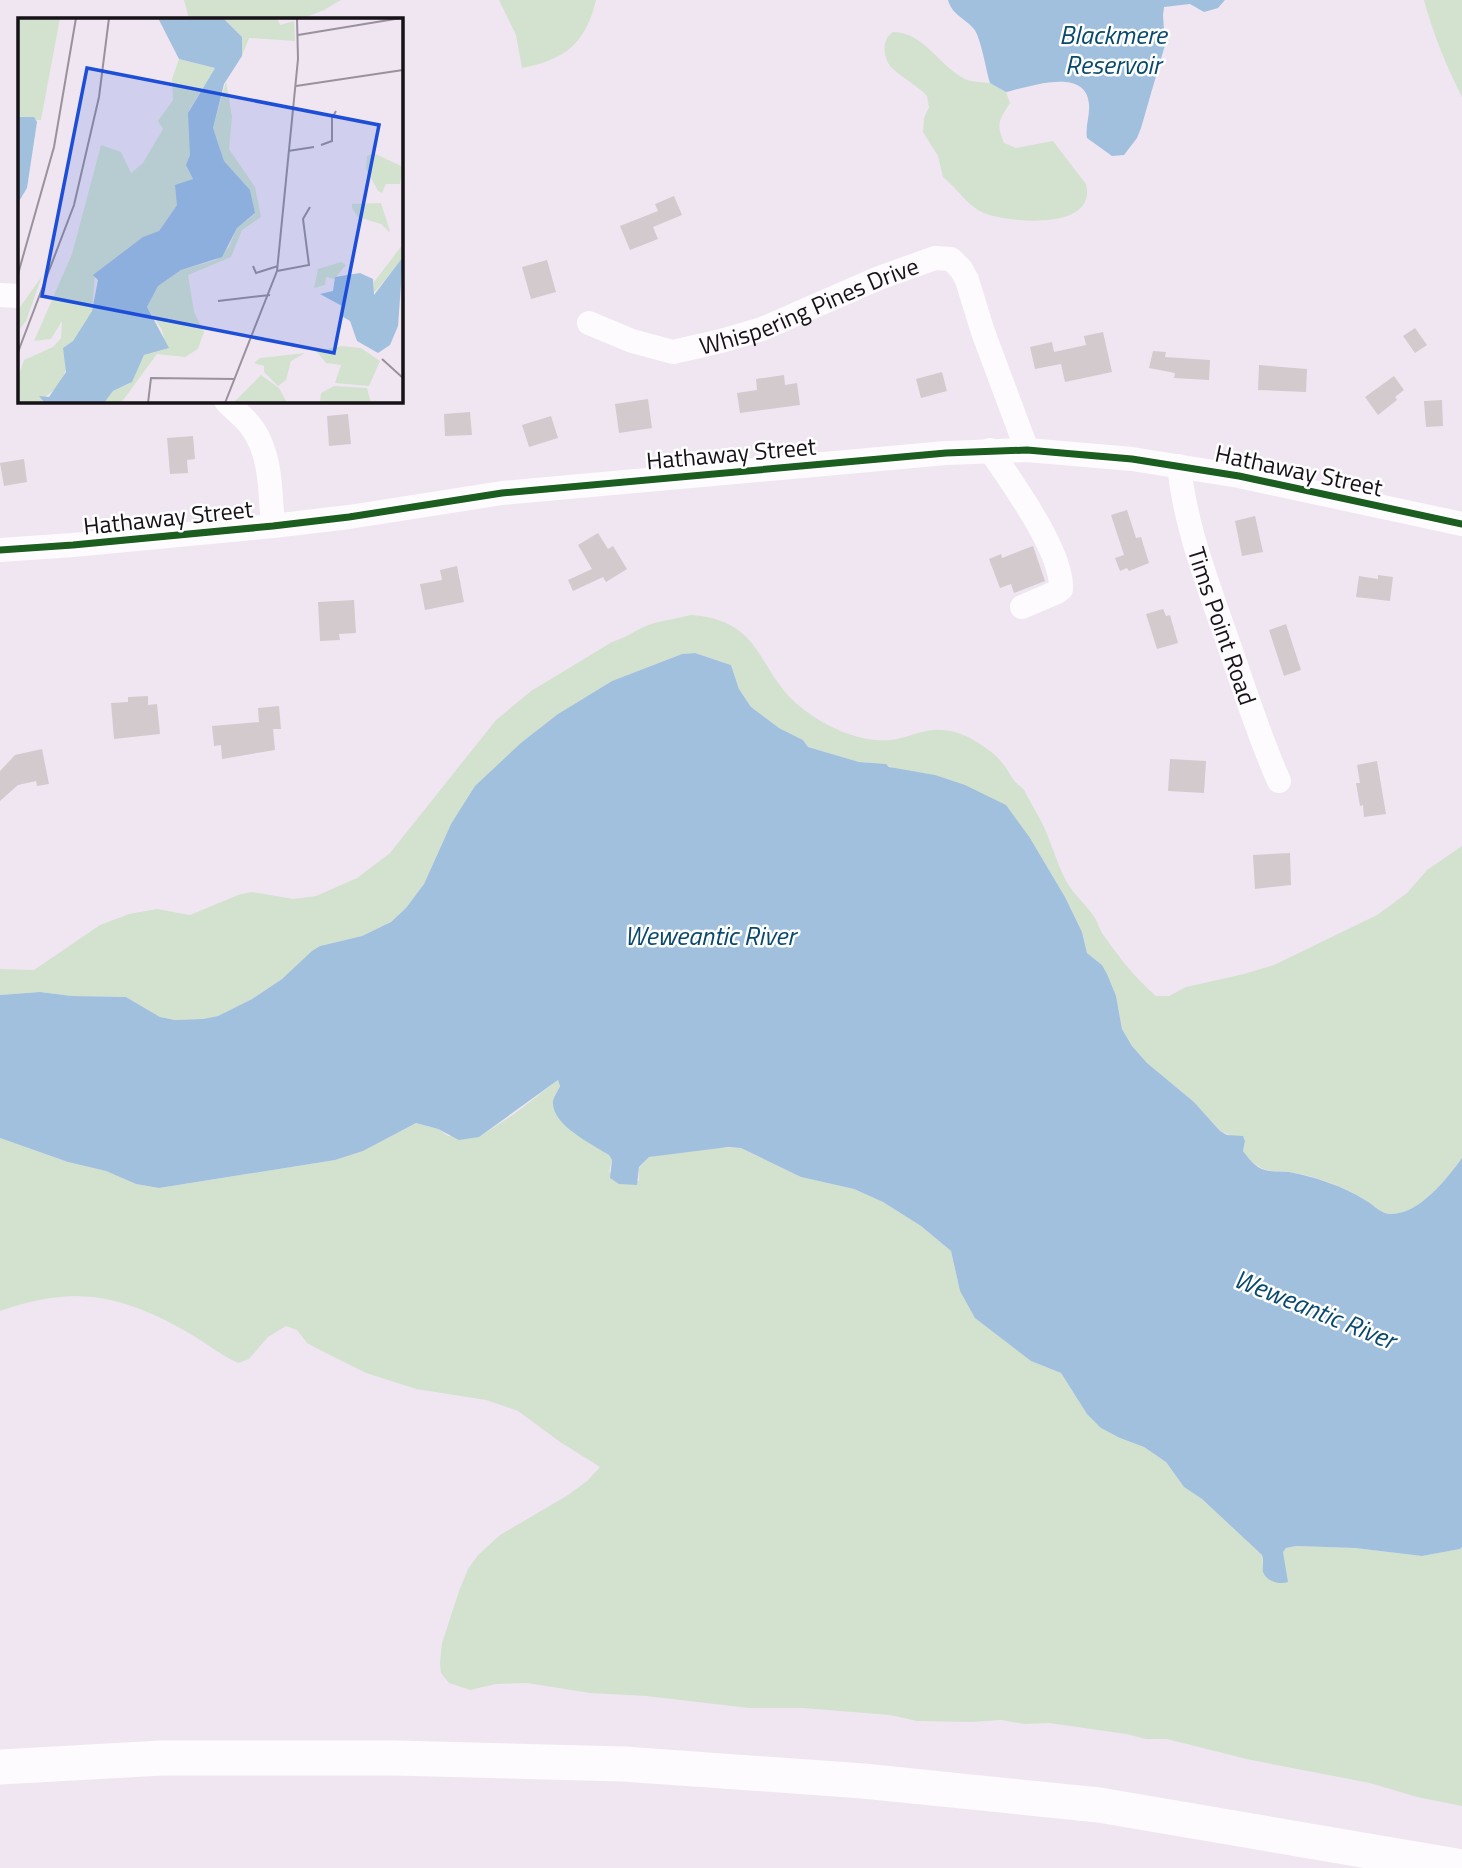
<svg xmlns="http://www.w3.org/2000/svg" width="1462" height="1868" font-family="'Titillium Web',sans-serif">
	<rect width="100%" height="100%" fill="#f0e6f2"/>
	<path fill="#d3e2cf" d="M184 0H341L324 10 302 19H189Z
		M499 0H596C586 43 565 60 522 68L516 35Z
		M1424 0H1462V97C1446 65 1433 34 1424 0Z
		M893 32C924 32 939 66 965 79 974 83 983 81 992 84 997 86 1002 90 1006 92L1010 103C999 120 996 123 1004 143L1016 148 1053 141 1086 184C1098 231 1009 223 984 213 966 205 958 189 943 177L938 156 923 132 924 118 929 107 927 96C917 85 902 78 891 67 883 58 881 39 893 32Z
		M691 615C766 620 756 674 803 709 826 727 861 743 891 740 901 739 912 734 922 732 948 725 969 735 990 751 1001 759 1006 768 1013 779 1016 784 1021 786 1024 790 1030 802 1038 814 1044 827 1052 845 1057 863 1066 881 1074 895 1087 905 1095 918 1098 923 1099 928 1102 933 1118 956 1135 978 1156 996H1169L1186 987 1244 974 1274 965 1377 915 1407 893 1427 870 1462 846V1158C1449 1176 1426 1205 1403 1212 1382 1218 1380 1209 1365 1200 1343 1186 1315 1176 1289 1172 1279 1171 1267 1173 1258 1166 1252 1163 1247 1156 1243 1151L1245 1141 1220 1131 1194 1102 1147 1063 1132 1046 1122 1029 1116 996 1102 965 1087 953 1082 932 1065 897 1030 838 885 764 859 762 808 747 803 740 779 728 751 707 739 689 731 665 695 653 682 654 612 681 558 714 522 742 451 824 424 884 406 908 391 922 362 936 320 946 282 979 252 999 218 1016 203 1019 175 1020 160 1017 126 997 72 996 40 992 0 995V969L34 970 100 925 129 914 157 909 190 915 238 895 252 892 293 899 316 896 357 878 390 853 496 720 531 691 612 642C625 638 636 630 648 625 663 620 676 619 691 615Z
		M558 1080 560 1085 553 1101 572 1132 609 1155 612 1160 609 1172 639 1181V1168L649 1157 712 1147 741 1148 801 1177 854 1189 883 1202 921 1226 951 1251 960 1291 1031 1361 1061 1373 1087 1414 1120 1438 1144 1447 1166 1462 1184 1487 1202 1499 1262 1555 1263 1571 1286 1548 1296 1546 1355 1548 1422 1556 1460 1549 1462 1547V1806L1417 1797 1370 1783 1251 1760 1167 1739H1146L1126 1734 1049 1723 1024 1724 1001 1720 972 1722 917 1721 890 1715 802 1708H749L646 1696 590 1693 527 1683 496 1684 470 1690 449 1683 441 1673 440 1663 442 1643 459 1591 468 1569 478 1555 500 1535 568 1495 587 1481 600 1467 560 1442 518 1411 486 1400 416 1389 366 1373 316 1348 307 1343 297 1330 286 1326 268 1337 249 1359 238 1363C220 1355 205 1342 187 1332 121 1294 73 1285 0 1311V1138L68 1162 106 1171 136 1184 159 1188 335 1160 363 1151 416 1123 438 1129 448 1136 479 1137 514 1114Z"/>
	<path fill="#a0c0de" d="M948 0H1225L1218 8 1204 12 1190 4 1164 7 1163 15 1165 45 1141 128 1137 138 1124 155 1112 156 1087 138C1085 127 1090 116 1089 104 1086 66 1029 87 1006 92L990 83C986 70 981 38 974 29 965 18 952 15 948 0Z
		M695 653 731 665 739 689 751 707 779 728 803 740 808 747 859 762 886 764 889 767 935 775 965 785 1006 805 1030 838 1065 897 1082 932 1087 953 1102 965 1107 974 1116 996 1122 1029 1132 1046 1147 1063 1194 1102 1220 1131 1227 1135 1243 1136 1245 1141 1243 1151C1247 1156 1252 1163 1258 1167 1267 1173 1279 1171 1289 1172 1315 1177 1343 1186 1365 1200 1380 1209 1382 1218 1403 1212 1426 1205 1449 1176 1462 1158V1547L1460 1549 1422 1556 1355 1548 1296 1546 1286 1548 1283 1552 1288 1582C1280 1585 1267 1582 1263 1572 1262 1567 1264 1561 1262 1555L1202 1499 1184 1487 1166 1462 1144 1447 1120 1438 1101 1428 1087 1414 1061 1373 1031 1361 975 1318 960 1291 951 1251 921 1226 883 1202 854 1189 801 1177 741 1148 728 1147 649 1157 639 1167 637 1185 619 1184 610 1178 612 1160 609 1155C592 1144 551 1125 553 1101 554 1097 558 1090 560 1086L558 1080 479 1137 459 1140 438 1129 416 1123 363 1151 335 1160 159 1188 136 1184 106 1171 68 1162 0 1138V995L40 992 72 996 126 997 160 1017 175 1020 203 1019 218 1016 252 999 282 979 312 951 320 946 362 936 391 922 406 908 424 884 451 824 475 786 522 742 558 714 612 681 682 654Z"/>
	<path fill="#d3cacd" d="M674 196 682 215 653 227 658 239 630 250 620 226 658 211 655 204Z
		M547 260 556 292 531 299 522 267Z
		M1415 328 1427 345 1415 353 1403 336Z
		M1103 332 1112 372 1065 382 1061 364 1035 369 1030 347 1052 342 1054 352 1086 345 1084 336Z
		M1153 351 1166 352 1165 357 1210 360 1209 380 1174 378 1175 373 1149 368Z
		M1259 365 1307 369 1306 392 1258 390Z
		M942 372 947 391 921 398 916 379Z
		M784 375 785 385 797 383 800 405 740 413 737 393 757 390 756 379Z
		M1394 376 1404 390 1395 397 1397 400 1378 415 1365 397Z
		M648 399 652 428 619 433 615 404Z
		M1442 400 1443 426 1426 427 1424 401Z
		M470 412 472 435 445 436 444 414Z
		M348 414 351 444 329 446 327 416Z
		M551 416 558 438 529 447 522 425Z
		M193 436 195 459 187 460 188 473 170 474 167 438Z
		M24 459 27 482 4 486 0 463Z
		M1127 510 1136 538 1141 537 1149 563 1129 571 1127 568 1120 571 1115 558 1124 555 1111 515Z
		M1255 516 1263 552 1242 556 1235 521Z
		M598 533 608 549 613 546 627 569 606 582 603 577 573 591 568 580 592 569 578 545Z
		M1033 546 1045 581 1014 593 1011 584 1000 588 989 559 1001 554 1002 558Z
		M457 566 464 602 425 610 420 584 442 580 440 570Z
		M1378 575 1393 577 1390 601 1356 597 1359 576 1378 579Z
		M354 600 356 633 339 634 340 640 320 641 318 602Z
		M1163 609 1166 616 1170 615 1178 643 1157 649 1146 614Z
		M1286 624 1301 670 1284 676 1269 630Z
		M148 696V705L157 704 160 734 114 739 111 703 128 702V697Z
		M279 706 281 729H273L275 750 222 759 221 745 214 746 212 726 259 722 258 708Z
		M42 749 49 784 37 786 36 781 18 785 0 801V771L15 755Z
		M1170 759 1206 761 1204 793 1168 791Z
		M1377 761 1386 814 1364 817 1363 805 1360 806 1356 783H1360L1357 765Z
		M1290 853 1291 885 1255 889 1253 855Z"/>
	<g fill="none" stroke-linecap="round" stroke-linejoin="round">
		<g stroke="#fdfbfd" stroke-width="24">
			<path d="M0 295 19 296"/>
			<path id="s1" d="M589 323 632 341 673 352 721 341 762 329 879 278 935 258 951 259 961 269 967 280 983 332 1027 450"/>
			<path d="M226 401C234 410 246 418 253 429 272 457 270 494 273 526"/>
			<path d="M990 450C1011 481 1063 552 1061 589L1057 592 1022 607"/>
			<path id="s2" d="M1179 466C1185 524 1205 576 1224 631 1242 681 1257 732 1279 781"/>
			<path d="M0 550 73 545 273 526 349 517 502 493 946 453 1027 450 1132 459 1239 476 1462 524"/>
		</g>
		<path stroke="#fdfbfd" stroke-width="35" d="M0 1767 162 1758H396L624 1764 863 1781 1099 1805 1462 1867"/>
		<defs>
			<path id="cycleway" d="M0 550 73 545 273 526 349 517 502 493 946 453 1027 450 1132 459 1239 476 1462 524"/>
		</defs>
		<use href="#cycleway" stroke="#fff" stroke-width="11"/>
		<use href="#cycleway" stroke="#1b5e20" stroke-width="7"/>
	</g>
	<g text-anchor="middle" dominant-baseline="central" stroke-width="5" stroke-linejoin="round" paint-order="stroke">
		<g font-size="24" fill="#171118" stroke="#fff">
			<text stroke="none"><textPath href="#s1" startOffset="233">Whispering Pines Drive</textPath></text>
			<text transform="translate(731 453) rotate(-5)">Hathaway Street</text>
			<text transform="translate(1299 470) rotate(12)">Hathaway Street</text>
			<text transform="translate(168 517) rotate(-6)">Hathaway Street</text>
			<text stroke="none"><textPath href="#s2" startOffset="166">Tims Point Road</textPath></text>
		</g>
		<g font-size="26" font-style="italic" fill="#08496d" stroke="#fff">
			<text x="1113" y="34">Blackmere<tspan x="1113" dy="30">Reservoir</tspan></text>
			<text x="710" y="935">Weweantic River</text>
			<text transform="translate(1315 1309) rotate(22)">Weweantic River</text>
		</g>
	</g>
	<g transform="translate(18 18)">
		<rect width="385" height="385" fill="#f0e6f2"/>
		<path d="M0 0H42L23 102 0 101ZM173 0H259L262 7 276 3 277 23 231 20 224 38V19L206 1ZM161 41 197 50 171 92 173 138 168 147 175 161 161 167 159 187 141 213 77 256 74 293 55 323 45 330 49 350 40 369 27 379 26 384 34 385H0V359L6 342 35 329 43 320 44 303 33 321 16 323 54 236 83 127 103 134 113 155 125 145 145 111 140 103 155 82 154 61ZM208 63 214 99 211 131 237 169 243 199 224 212 213 239 170 257 176 294 186 314 180 331 167 339 139 336 103 385H86L95 373 111 366 126 337 148 331 144 312 129 289 140 268 163 252 198 242 211 229 219 210 237 196 232 172 206 143 195 110ZM356 135 385 149 382 166H368L364 175 360 173 348 151 349 138ZM363 185 372 213 371 214 363 206 340 199 334 190V186ZM385 226 384 242 355 276 356 264ZM323 244 328 247 316 261 308 259 307 267 296 270 300 251ZM24 258 8 303 0 314V292ZM324 328 343 330 362 343 351 368 317 365 323 347 308 345 298 333ZM287 335 273 343 268 362 260 368 246 354V348L236 345 242 340ZM243 357 261 370 269 385H215ZM316 368 349 370 353 385H302L303 375Z" fill="#d3e2cf"/>
		<path d="M140 0H205L224 19V38L206 66 195 110 206 143 232 172 237 195 219 210 204 239 163 252 140 268 129 289 151 330 126 337 114 364 95 373 86 385 26 384 21 378 31 379 48 354 45 330 55 323 74 293 80 262 75 257 125 219 141 213 159 187 157 167 175 161 168 147 172 137 170 95 197 50 161 41ZM0 99H16L19 104 9 170 0 185ZM385 239 380 308 372 327 360 335 339 323 332 303 322 297 324 288 302 276 315 273 317 259 342 255 355 261 356 277Z" fill="#a0c0de"/>
		<path fill="none" stroke="#99919b" stroke-width="2" d="M280 17 383 0M278 68 385 52M303 127 314 123V100L318 93M270 133 296 129M235 248 238 255 260 248M259 253 291 247 285 201 292 189M0 256 36 129 58 0M200 283 252 277M0 334 56 187 81 79 91 0M364 341 385 360M130 385 133 360 217 361M207 385 259 253 280 41 279 0"/>
		<path fill="#1d4ed8" fill-opacity="0.15" stroke="#1d4ed8" stroke-width="3.5" d="M69 50 361 107 316 335 24 278Z"/>
		<rect width="385" height="385" fill="none" stroke="#171118" stroke-width="3.5"/>
	</g>
</svg>
